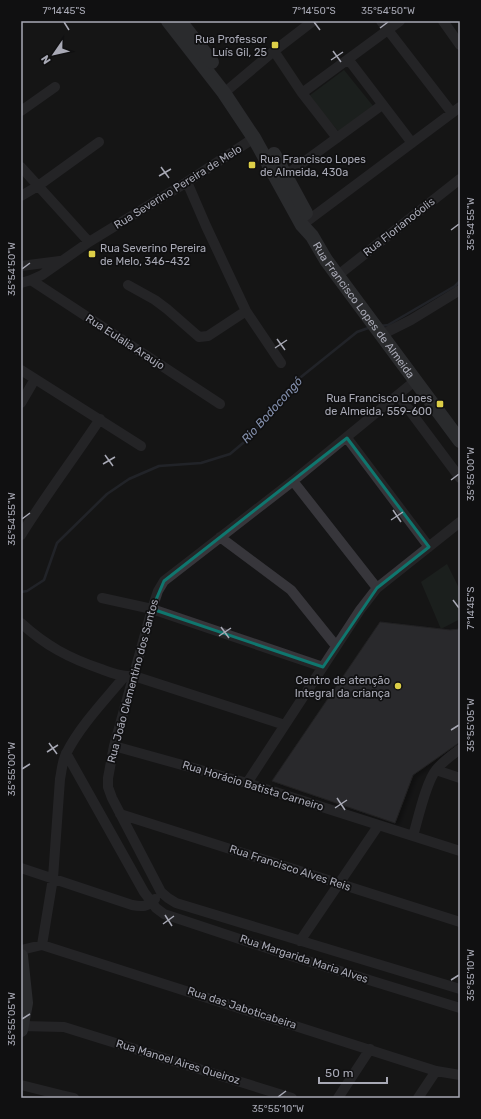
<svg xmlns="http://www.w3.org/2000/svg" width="481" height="1119" font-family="Rubik,sans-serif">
	<defs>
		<filter id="shadow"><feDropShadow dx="3.5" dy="2" stdDeviation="2" flood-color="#0009"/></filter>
	</defs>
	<rect width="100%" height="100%" fill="#151516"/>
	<path fill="#232b26" d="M344 70 373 106 339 132 309 96Z
		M447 564 460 590V619L441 629 421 582Z"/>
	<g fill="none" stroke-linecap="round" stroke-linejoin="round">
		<path stroke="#30343e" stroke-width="2.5" d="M380 326 388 325 455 286 460 281
			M21 592 27 591 44 580 57 543 107 494 129 479 159 466 201 463 230 454 249 438 270 411 301 377 357 332 371 327"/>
	</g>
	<path fill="#424246" stroke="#302f32" filter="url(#shadow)" d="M380 622 450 630 460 629V742L413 775 395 823 272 781Z"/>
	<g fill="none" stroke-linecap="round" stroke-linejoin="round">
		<path stroke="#37363b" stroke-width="10" d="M381 21 452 113
			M443 21 460 45
			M274 51 302 93 337 138
			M348 59 412 143
			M224 93 274 51 313 21
			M302 93 400 21
			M21 111 55 87
			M21 167 89 242
			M286 175 382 105
			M187 182 206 226 246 311 281 363
			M21 196 38 186 99 142
			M302 225 460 107
			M21 266 60 261
			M337 276 460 179
			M31 280 220 404
			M21 283 31 280 42 275 89 242 187 182 254 138
			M128 285 155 300 167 309 199 337 208 336 246 311
			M381 335 411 320 460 290
			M21 370 141 446
			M416 380 293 481 164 581 158 591 152 609 114 746 108 778V787L112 798 161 892 168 898 176 903 460 989
			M398 395 460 478
			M21 403 35 379
			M347 438 429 547
			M293 481 377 588
			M21 535C46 495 74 458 100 419
			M220 537 291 590 336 646
			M102 598 152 609 323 667
			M21 623C46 646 69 658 101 669 112 673 122 677 134 676L285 725
			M124 677C105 700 80 726 67 752 62 760 62 770 60 779L53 878 42 945 395 1058 436 1071 460 1075
			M114 746 247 783 460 851
			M66 753 144 892 156 908 164 914 288 955 460 1008
			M436 770 460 778
			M247 783 360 610 377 588 460 522
			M120 814 460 922
			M413 836C418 819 426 782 436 770 442 762 452 755 460 749
			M21 868 132 905C142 907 148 907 155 899
			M300 941 378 826
			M21 950 42 945
			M22 1026 64 1027 292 1098
			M21 1085 61 1095
			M58 1098 61 1095 74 1098
			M338 1098 370 1049
			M418 1098 436 1071"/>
		<g stroke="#44454b" stroke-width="14">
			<path id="s1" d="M168 21 224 93 254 138 302 225 312 236 326 260 460 441"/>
			<path d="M180 21 212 62"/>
			<path d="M274 154 306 213"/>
			<path d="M21 956 26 1003 21 1030"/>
		</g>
	</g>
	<path d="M0 0H481V1119H0ZM347 438 429 547 377 588 323 667 152 609 164 581Z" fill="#151516" fill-opacity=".55" fill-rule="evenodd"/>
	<path fill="none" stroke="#0f766e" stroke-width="3" stroke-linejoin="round" d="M347 438 429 547 377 588 323 667 152 609 164 581Z"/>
	<path fill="none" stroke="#a8a9b5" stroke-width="1.5" d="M64 22 69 30M314 22 320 30M380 28 388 22M333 51 341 62M331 60 343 52M161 167 169 178M159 176 171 169M451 230 459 224M22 269 30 263M277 339 285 350M275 348 287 340M105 455 113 466M103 464 115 457M451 480 459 474M393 510 401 522M22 519 30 513M391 520 403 512M453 600 459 608M221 627 229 638M219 636 231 628M451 730 459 725M49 743 57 754M47 752 58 745M22 769 30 764M337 798 345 810M335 808 347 800M165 915 172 926M163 924 174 916M451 980 459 975M22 1019 30 1014M278 1097 286 1091"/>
	<g fill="#dcce47" stroke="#101011" stroke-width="1.5">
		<rect x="271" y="41" width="8" height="8" rx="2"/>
		<rect x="248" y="161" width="8" height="8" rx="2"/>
		<rect x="88" y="250" width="8" height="8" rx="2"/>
		<rect x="436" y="400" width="8" height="8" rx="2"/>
		<circle cx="398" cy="686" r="4"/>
	</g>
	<g text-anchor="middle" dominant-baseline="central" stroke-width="3.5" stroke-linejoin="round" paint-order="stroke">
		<g font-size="11" fill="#a8a9b5" stroke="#101011" text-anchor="end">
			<text x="267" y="39">Rua Professor<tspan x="267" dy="13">Luís Gil, 25</tspan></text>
			<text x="260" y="159" text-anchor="start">Rua Francisco Lopes<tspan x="260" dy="13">de Almeida, 430a</tspan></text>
			<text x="100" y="248" text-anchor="start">Rua Severino Pereira<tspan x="100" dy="13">de Melo, 346-432</tspan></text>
			<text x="432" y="398">Rua Francisco Lopes<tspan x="432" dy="13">de Almeida, 559-600</tspan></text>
			<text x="390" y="680">Centro de atenção<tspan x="390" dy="13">Integral da criança</tspan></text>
		</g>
		<g font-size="11" fill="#a8a9b5" stroke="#101011">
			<text transform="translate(178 187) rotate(-32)">Rua Severino Pereira de Melo</text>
			<text transform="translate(399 227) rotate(-38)">Rua Florianoóolis</text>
			<text stroke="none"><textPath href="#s1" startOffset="350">Rua Francisco Lopes de Almeida</textPath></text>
			<text transform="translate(125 342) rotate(33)">Rua Eulalia Araujo</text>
			<text transform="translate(133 681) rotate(-75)">Rua João Clementino dos Santos</text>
			<text transform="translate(253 786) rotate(17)">Rua Horácio Batista Carneiro</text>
			<text transform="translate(290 868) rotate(18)">Rua Francisco Alves Reis</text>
			<text transform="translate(304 959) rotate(18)">Rua Margarida Maria Alves</text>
			<text transform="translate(242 1008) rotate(18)">Rua das Jaboticabeira</text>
			<text transform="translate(178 1062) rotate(17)">Rua Manoel Aires Queiroz</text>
		</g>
		<g font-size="12" font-style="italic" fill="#838fac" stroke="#101011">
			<text transform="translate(272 410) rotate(-48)">Rio Bodocongó</text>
		</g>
	</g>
	<rect width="481" height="1119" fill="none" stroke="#101011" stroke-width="44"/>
	<g transform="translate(54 54) rotate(236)" stroke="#101011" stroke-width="3" paint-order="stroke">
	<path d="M0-3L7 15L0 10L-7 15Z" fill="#a8a9b5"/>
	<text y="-6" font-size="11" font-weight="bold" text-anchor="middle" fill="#a8a9b5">N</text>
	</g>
	<path d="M319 1077v6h68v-6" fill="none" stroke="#a8a9b5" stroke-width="2"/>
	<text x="325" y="1077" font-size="12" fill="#a8a9b5" stroke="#101011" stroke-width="3" paint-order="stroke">50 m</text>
	<rect x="22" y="22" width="437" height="1075" fill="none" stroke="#a8a9b5" stroke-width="1.5"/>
	<g font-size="10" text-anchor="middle" fill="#a8a9b5">
		<text x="64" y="14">7°14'45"S</text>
		<text x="314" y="14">7°14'50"S</text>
		<text x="388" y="14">35°54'50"W</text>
		<text transform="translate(470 224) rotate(-90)" y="4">35°54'55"W</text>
		<text transform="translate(11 269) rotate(-90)" y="4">35°54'50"W</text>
		<text transform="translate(470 474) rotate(-90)" y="4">35°55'00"W</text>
		<text transform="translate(11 519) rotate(-90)" y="4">35°54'55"W</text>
		<text transform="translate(470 608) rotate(-90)" y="4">7°14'45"S</text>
		<text transform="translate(470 725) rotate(-90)" y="4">35°55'05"W</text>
		<text transform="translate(11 769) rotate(-90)" y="4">35°55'00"W</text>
		<text transform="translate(470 975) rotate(-90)" y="4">35°55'10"W</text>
		<text transform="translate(11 1019) rotate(-90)" y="4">35°55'05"W</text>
		<text x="278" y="1112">35°55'10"W</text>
	</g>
</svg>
